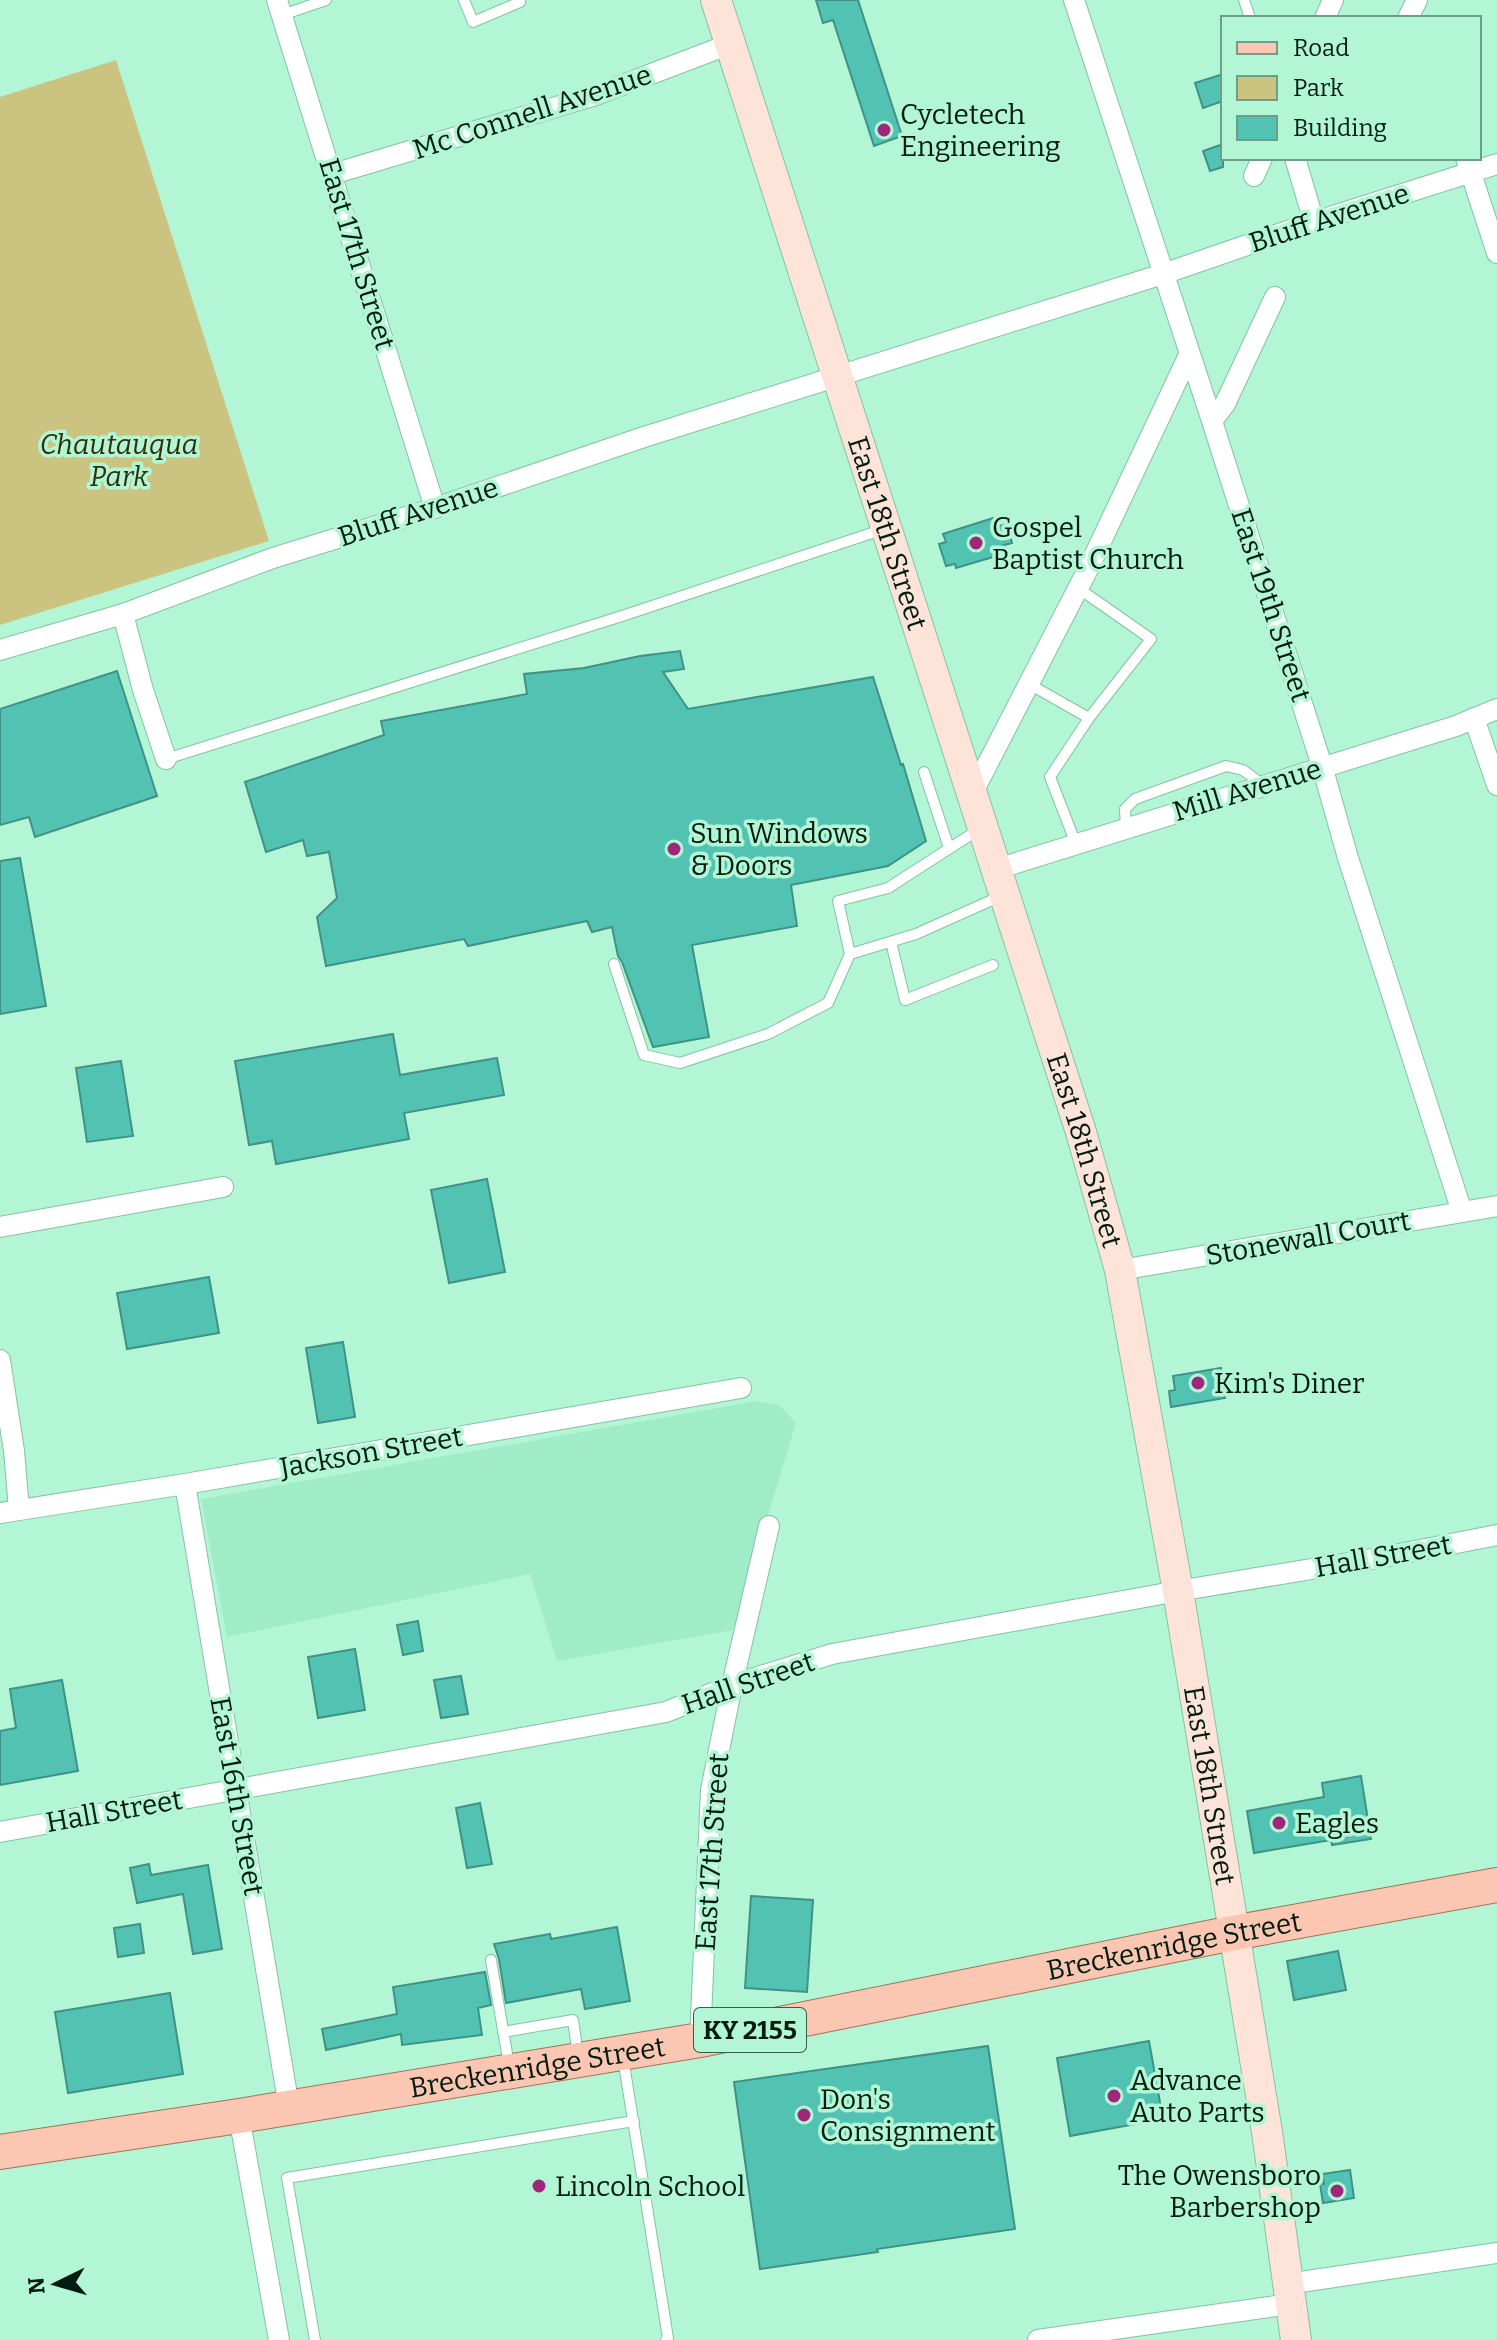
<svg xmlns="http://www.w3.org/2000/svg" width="1497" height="2340" font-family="Bitter,serif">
	<rect width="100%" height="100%" fill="#b3f6d5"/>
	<path fill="#a0ecc7" d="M757 1401 779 1405 796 1423 733 1630 557 1661 530 1574 227 1637 201 1499Z"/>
	<path fill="#cbc380" d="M116 60 269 541 0 625V97Z"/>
	<path fill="#52c2b2" stroke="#419286" stroke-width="2" d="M816 0H858L902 136 874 146 833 20 823 23Z
		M1223 74V101L1203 108 1195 83Z
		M1223 144V167L1210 171 1203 151Z
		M993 518 996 527 1007 524 1012 543 1001 546 1003 554 956 568 955 564 946 566 939 544 946 542 943 534Z
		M680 651 684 669 663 672 688 709 873 677 901 765 903 764 926 841 888 866 791 885 797 926 692 945 709 1037 653 1047 622 962 618 956 612 927 592 932 587 921 468 946 464 939 326 966 317 917 337 898 329 852 307 856 303 840 266 852 245 782 384 735 381 721 527 694 524 674 584 668 640 656Z
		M117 671 157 796 35 837 29 817 0 825V709Z
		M20 858 46 1006 0 1014V861Z
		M393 1034 400 1075 497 1058 504 1095 404 1113 409 1139 276 1164 272 1141 249 1145 235 1061Z
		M121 1061 133 1136 87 1142 76 1068Z
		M487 1179 505 1272 449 1283 431 1190Z
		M209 1277 219 1333 127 1349 117 1293Z
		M343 1342 355 1417 318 1423 306 1348Z
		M1221 1368 1225 1398 1171 1407 1169 1391 1175 1390 1173 1376Z
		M418 1621 423 1651 403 1655 397 1625Z
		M355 1649 365 1710 318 1718 308 1657Z
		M461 1676 468 1714 441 1718 434 1680Z
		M62 1680 78 1771 0 1785V1731L16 1728 10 1689Z
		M1361 1776 1371 1839 1332 1845 1331 1840 1254 1853 1247 1811 1324 1797 1322 1783Z
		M480 1803 492 1864 467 1868 456 1808Z
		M149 1864 151 1875 208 1865 222 1949 193 1954 183 1894 137 1903 130 1868Z
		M751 1896 813 1900 807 1992 745 1988Z
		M140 1924 144 1953 118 1957 114 1928Z
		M617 1927 630 2001 585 2009 581 1989 506 2003 499 1959 494 1944 550 1934 551 1939Z
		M1338 1951 1346 1990 1294 2000 1287 1961Z
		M485 1972 491 2005 478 2008 482 2035 402 2045 401 2034 326 2050 322 2029 397 2014 393 1987Z
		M170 1993 183 2074 68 2093 55 2012Z
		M1149 2041 1163 2119 1070 2136 1057 2058Z
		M988 2046 1015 2229 877 2249 878 2252 760 2269 734 2082Z
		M1350 2170 1354 2198 1323 2203 1320 2184H1324L1322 2174Z"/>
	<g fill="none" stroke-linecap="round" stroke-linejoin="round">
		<defs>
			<path id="lane" d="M464 0 473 22 520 2 519 0
				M1244 0 1250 18
				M282 15 326 0
				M1029 684 1089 718
				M166 759 622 616 884 529
				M924 772 949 848
				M1126 828 1125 809 1135 799 1226 766 1243 770 1263 785
				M1076 844 1050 777 1089 718 1151 639 1078 588
				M891 942 905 1000 993 965
				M850 954 916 934 1001 896
				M614 964 644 1055 680 1063 768 1034 828 1003 850 954 838 901 888 888 978 830
				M491 1960 509 2065
				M503 2032 573 2020 578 2055
				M623 2058 668 2338 666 2340
				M315 2340 287 2178 634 2121"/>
			<path id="street" d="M277 0 435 508
				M1074 0 1212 421 1322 766 1348 858 1462 1212
				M1325 18 1333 0
				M1408 18 1417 0
				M1295 158 1314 222
				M1466 158 1497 253
				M333 174 596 95 730 44
				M1254 176 1262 158
				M1212 421 1225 404 1275 297
				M123 614 143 690 166 759
				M0 650 123 614 273 558 435 508 644 437 1163 274 1314 222 1497 164
				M1474 718 1497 785
				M972 794 1088 569 1189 355
				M997 869 1456 726 1497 709
				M0 1227 223 1187
				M1120 1270 1497 1206
				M0 1360 14 1451 19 1509
				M185 1484 289 2107
				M0 1513 185 1484 741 1388
				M0 1832 666 1712 732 1685 832 1654 1178 1591 1384 1557 1497 1535
				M700 2040 711 1790 732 1685 769 1526
				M239 2116 279 2340
				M1287 2284 1497 2253
				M1038 2340 1290 2304"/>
			<g id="secondary">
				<path id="s1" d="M716 0 1081 1132 1120 1270 1178 1591 1267 2132 1296 2340"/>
			</g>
			<g id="primary">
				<path id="s2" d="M0 2152 239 2116 700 2040 1233 1933 1497 1885"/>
			</g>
		</defs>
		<use href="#lane" stroke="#82c3a3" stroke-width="12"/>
		<use href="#street" stroke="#82c3a3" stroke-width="22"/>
		<use href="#secondary" stroke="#82c3a3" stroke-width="32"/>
		<use href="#primary" stroke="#a27258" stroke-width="36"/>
		<use href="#lane" stroke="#fff" stroke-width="10"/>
		<use href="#street" stroke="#fff" stroke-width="20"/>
		<use href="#secondary" stroke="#fde3d8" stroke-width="30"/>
		<use href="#primary" stroke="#fbc7b2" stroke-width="34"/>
	</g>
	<g fill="#a0267c" stroke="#b3f6d5" stroke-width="3">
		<circle cx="884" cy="130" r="8"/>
		<circle cx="976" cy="543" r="8"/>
		<circle cx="674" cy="849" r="8"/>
		<circle cx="1198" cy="1383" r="8"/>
		<circle cx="1279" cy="1823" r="8"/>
		<circle cx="1114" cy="2096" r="8"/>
		<circle cx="804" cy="2115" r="8"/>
		<circle cx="539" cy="2186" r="8"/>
		<circle cx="1337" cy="2191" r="8"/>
	</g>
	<g text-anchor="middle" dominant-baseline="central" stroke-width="7" stroke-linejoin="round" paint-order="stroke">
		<rect fill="#b3f6d5" stroke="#375d4c" stroke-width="2" x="694" y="2008" width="112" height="44" rx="6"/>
		<g font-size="26" font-weight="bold" fill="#021c11">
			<text x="750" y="2030">KY 2155</text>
		</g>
		<g font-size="28" fill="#021c11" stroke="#b3f6d5">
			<text transform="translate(532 112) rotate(-18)">Mc Connell Avenue</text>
			<text transform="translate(1329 218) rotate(-18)">Bluff Avenue</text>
			<text transform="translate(357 254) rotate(73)">East 17th Street</text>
			<text transform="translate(418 512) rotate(-18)">Bluff Avenue</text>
			<text stroke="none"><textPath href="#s1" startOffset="560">East 18th Street</textPath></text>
			<text transform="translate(1271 605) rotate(72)">East 19th Street</text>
			<text transform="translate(1247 790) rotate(-17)">Mill Avenue</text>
			<text stroke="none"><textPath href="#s1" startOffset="1208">East 18th Street</textPath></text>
			<text transform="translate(1308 1238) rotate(-10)">Stonewall Court</text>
			<text transform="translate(371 1452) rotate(-10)">Jackson Street</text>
			<text transform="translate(1383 1556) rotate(-10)">Hall Street</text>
			<text transform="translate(748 1683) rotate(-19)">Hall Street</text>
			<text stroke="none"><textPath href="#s1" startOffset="1856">East 18th Street</textPath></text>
			<text transform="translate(237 1796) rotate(80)">East 16th Street</text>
			<text transform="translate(114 1811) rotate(-10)">Hall Street</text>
			<text transform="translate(712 1852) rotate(-86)">East 17th Street</text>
			<text stroke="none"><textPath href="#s2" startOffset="1192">Breckenridge Street</textPath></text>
			<text stroke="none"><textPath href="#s2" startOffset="544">Breckenridge Street</textPath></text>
		</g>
		<g font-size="28" fill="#021c11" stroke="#b3f6d5" text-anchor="start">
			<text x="900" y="114">Cycletech<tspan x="900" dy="32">Engineering</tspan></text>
			<text x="992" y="527">Gospel<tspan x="992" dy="32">Baptist Church</tspan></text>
			<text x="690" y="833">Sun Windows<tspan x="690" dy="32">&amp; Doors</tspan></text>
			<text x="1214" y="1383">Kim's Diner</text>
			<text x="1295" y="1823">Eagles</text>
			<text x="1130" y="2080">Advance<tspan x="1130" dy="32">Auto Parts</tspan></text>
			<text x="820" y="2099">Don's<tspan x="820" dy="32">Consignment</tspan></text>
			<text x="1321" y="2175" text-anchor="end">The Owensboro<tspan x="1321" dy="32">Barbershop</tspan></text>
			<text x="555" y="2186">Lincoln School</text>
		</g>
		<g font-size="28" font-style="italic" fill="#342f0a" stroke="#b3f6d5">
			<text x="119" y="444">Chautauqua<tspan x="119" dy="32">Park</tspan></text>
		</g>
	</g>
	<rect x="1221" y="16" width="260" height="144" fill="#b3f6d5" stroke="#6c9f87" stroke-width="2"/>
	<rect x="1237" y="42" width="40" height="12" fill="#fbc7b2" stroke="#6c9f87" stroke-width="2"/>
	<text x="1293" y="56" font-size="24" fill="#021c11">Road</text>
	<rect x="1237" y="76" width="40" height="24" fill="#cbc380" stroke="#6c9f87" stroke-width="2"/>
	<text x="1293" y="96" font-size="24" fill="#021c11">Park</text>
	<rect x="1237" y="116" width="40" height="24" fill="#52c2b2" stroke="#6c9f87" stroke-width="2"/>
	<text x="1293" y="136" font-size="24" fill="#021c11">Building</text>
	<g transform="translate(56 2284) rotate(265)" stroke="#b3f6d5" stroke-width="6" paint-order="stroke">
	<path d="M0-6L14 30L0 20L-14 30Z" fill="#021c11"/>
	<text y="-12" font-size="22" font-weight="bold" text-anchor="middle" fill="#021c11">N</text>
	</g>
</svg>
